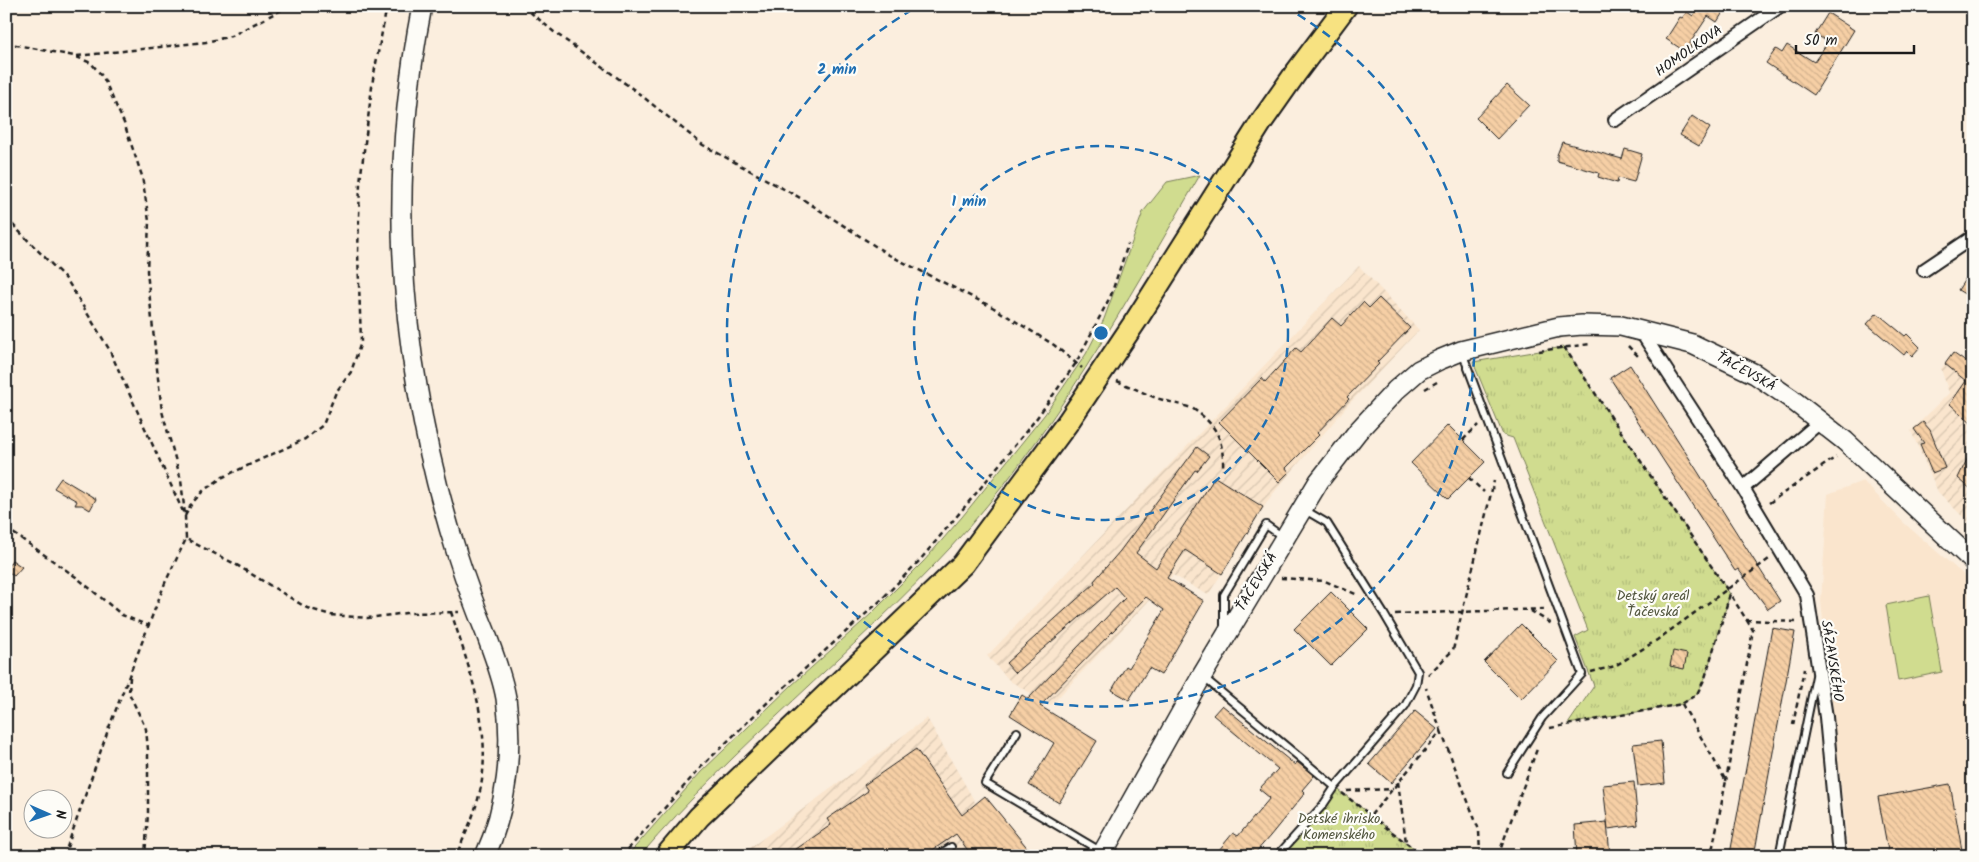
<svg xmlns="http://www.w3.org/2000/svg" width="1979" height="862" font-family="Kalam,sans-serif">
	<defs>
		<pattern id="industrial-furrows" width="10" height="10" patternUnits="userSpaceOnUse" patternTransform="scale(1.25)"><rect width="10" height="10" fill="#fae5cd"/><path d="M-1 1l2-2M0 10L10 0M9 11l2-2" fill="none" stroke="#d6c4af"/></pattern>
		<pattern id="park-tufts" width="24" height="20" patternUnits="userSpaceOnUse" patternTransform="scale(1.25)"><rect width="24" height="20" fill="#d0dc8f"/><path d="M3 7l-1-3M5 7V3M7 7l1-3M15 17l-1-3M17 17v-4M19 17l1-3" fill="none" stroke="#b2bc7b"/></pattern>
		<pattern id="building-back-hatch" width="6" height="6" patternUnits="userSpaceOnUse" patternTransform="scale(1.25)"><rect width="6" height="6" fill="#f6cfa5"/><path d="M-1 5l2 2M0 0l6 6M5-1l2 2" fill="none" stroke="#d2b18d"/></pattern>
	</defs>
	<rect width="100%" height="100%" fill="#fbeede"/>
	<filter id="ink" filterUnits="userSpaceOnUse"><feTurbulence type="fractalNoise" baseFrequency=".02" numOctaves="2"/><feDisplacementMap in="SourceGraphic" scale="10" xChannelSelector="R" yChannelSelector="G"/><feConvolveMatrix kernelMatrix="1 2 1 2 8 2 1 2 1" color-interpolation-filters="sRGB"/></filter>
	<g filter="url(#ink)">
		<path fill="#fae5cd" d="M1863 481 1904 523 1973 583V856H1849L1821 602 1828 494Z"/>
		<path fill="url(#industrial-furrows)" d="M1359 266 1419 330 1348 405 1271 496 1208 595 1173 575 1051 705 1010 681 987 656Z
			M1953 353 1973 366V527L1938 492 1911 431 1949 393 1941 369Z
			M927 718 1006 856H739Z"/>
		<path fill="#d0dc8f" stroke="#767c56" d="M1200 175C1125 304 1052 438 950 548 851 655 735 745 640 856H627L701 772 792 685 871 614 924 561 962 517 1045 414 1086 354 1104 319 1143 212 1167 182Z
			M1929 596 1942 672 1898 681 1886 605Z"/>
		<path fill="url(#park-tufts)" stroke="#767c56" d="M1564 347 1730 594 1705 678 1697 694 1682 704 1568 724 1594 686 1575 637 1588 630 1513 438 1503 435 1473 362Z
			M1335 787 1423 856H1276Z"/>
		<path fill="url(#building-back-hatch)" stroke="#1c1c1c" d="M1693 6H1727L1717 22 1708 16 1690 43 1692 56 1666 39 1680 17 1682 18 1687 12 1693 16 1697 9Z
			M1828 13 1854 30 1814 95 1766 63 1776 49 1782 53 1787 45 1814 62 1828 42 1815 34Z
			M1507 85 1529 105 1497 139 1476 118Z
			M1692 116 1710 128 1699 146 1680 135Z
			M1562 142 1622 159 1625 149 1642 154 1634 182 1618 178 1617 183 1598 177 1599 173 1557 161V155Z
			M1973 267V299L1958 290Z
			M1379 298 1410 328 1377 362 1379 364 1347 397 1349 399 1317 433 1319 435 1286 468 1289 472 1279 482 1219 422 1262 378 1265 382 1296 348 1301 352 1332 318 1341 326 1363 302 1369 308Z
			M1877 313 1905 336 1907 334 1920 347 1912 356 1907 351 1904 355 1867 324Z
			M1953 353 1973 367V425L1950 404 1966 381 1945 364Z
			M1630 365 1780 601 1768 609 1738 569 1735 571 1610 378Z
			M1923 422 1930 430 1945 468 1932 473 1920 444 1924 443 1914 429Z
			M1448 425 1485 462 1448 499 1411 463Z
			M1197 447 1209 456 1197 471 1195 470 1136 553 1156 568 1215 477 1263 507 1222 574 1185 550 1167 578 1204 601 1161 675 1149 668 1129 700 1112 690 1126 666 1129 668 1138 653 1164 610 1146 597 1040 706 1097 741 1059 803 1029 785 1054 743 1010 715 1022 695 1028 699 1125 598 1115 587 1015 673 1006 663 1095 583 1094 581 1120 551Z
			M1973 447V491L1958 478Z
			M61 478 96 499 90 510 82 505H75L77 501 54 488Z
			M12 560 22 567 14 576 6 570Z
			M1331 592 1368 629 1331 666 1294 629Z
			M1521 624 1558 661 1521 699 1484 662Z
			M1772 628 1795 632 1754 856H1734L1730 854Z
			M1673 651 1687 654 1684 669 1670 666Z
			M1222 705 1295 765 1297 762 1314 776 1302 790 1305 793 1270 836 1255 853 1251 849 1246 856H1214L1233 833 1238 836 1270 798 1259 789 1278 769 1213 715Z
			M1415 711 1437 729 1391 783 1369 764Z
			M1661 741 1665 783 1638 786 1633 744Z
			M916 749 962 815 985 796 1034 856H972L956 834 924 856H786L831 825 827 819 868 791 864 785Z
			M1634 782 1638 825 1608 829 1603 785Z
			M1950 784 1963 856H1889L1878 797Z
			M1607 822 1610 856H1577L1575 825Z"/>
		<g fill="none" stroke-linecap="round" stroke-linejoin="round">
			<defs>
				<path id="lane" d="M1462 352 1582 674 1542 718 1507 773
					M1224 628V595L1266 525 1283 537
					M1203 677 1335 787
					M1017 732 985 783 1102 852
					M937 856 951 847
					M1277 856 1323 805 1335 787 1405 706 1416 685 1418 672 1384 614 1327 523 1303 509
					M1779 856 1816 676"/>
				<path id="street" d="M1615 120 1780 6
					M1924 270 1973 237
					M1640 330 1743 488 1807 595 1826 717 1839 856
					M1743 488 1820 422"/>
				<path id="secondary" d="M422 6C397 134 395 264 418 392 427 447 441 504 458 557 466 582 475 607 485 631 493 653 502 675 506 698 513 749 507 808 485 856
					M1101 856 1200 679 1319 481 1358 431 1396 390 1419 370 1439 360 1461 351 1559 327 1582 325 1621 326 1692 344 1755 374 1790 398 1845 441 1973 561"/>
				<path id="primary" d="M666 856 699 817 963 564 1068 422 1137 319 1262 121 1295 74 1346 6"/>
			</defs>
			<use href="#lane" stroke="#1c1c1c" stroke-width="10"/>
			<use href="#street" stroke="#1c1c1c" stroke-width="16"/>
			<use href="#secondary" stroke="#1c1c1c" stroke-width="22"/>
			<use href="#primary" stroke="#1c1c1c" stroke-width="25"/>
			<path stroke="#1c1c1c" stroke-width="2.5" stroke-dasharray="5 4" stroke-linecap="butt" d="M523 6 554 32 637 92 703 145 804 200 889 255 994 308 1054 345 1082 368
				M6 43 74 56 91 63 103 77 124 123 142 176 149 221 147 271 158 378 162 411 181 480 185 515
				M77 56 206 42 231 36 289 6
				M6 218 67 280 109 349 185 516 186 539
				M1628 346 1640 358
				M1564 347 1730 594
				M1539 351 1590 344
				M1117 381 1156 398 1192 408C1217 425 1224 440 1223 470
				M1425 389 1437 382
				M1463 440 1478 425
				M1469 478 1484 492
				M1769 503 1836 457
				M185 516 192 503 204 490 223 477 305 439 323 425 336 392 351 372 361 342 358 253 360 182 373 79 387 6
				M6 528 76 577 122 615 149 626
				M1281 578 1325 581 1358 595
				M1531 611 1552 624
				M451 612C471 674 497 741 476 806 471 823 463 839 456 856
				M1395 614 1547 609
				M1746 620 1797 622
				M1591 672 1615 666 1657 640 1769 559
				M1428 675 1453 650 1494 481
				M130 677 129 693 146 729 148 750V813L145 856
				M1682 704 1726 781 1711 856
				M1793 725 1804 669
				M1550 728 1682 704 1697 694 1705 678 1730 594 1753 630 1726 781
				M1441 731 1479 830 1480 856
				M1398 782 1406 842
				M1347 791 1393 789
				M1342 793 1423 856
				M1371 815 1441 731 1426 688
				M64 856 108 730 165 583 186 539 235 564 307 608 331 615 368 618 406 613 459 612
				M622 856 702 766 767 703 880 601 920 560 978 491 1036 419 1076 363 1111 295 1128 244
				M1498 856 1537 749"/>
			<use href="#lane" stroke="#fdfcf7" stroke-width="6"/>
			<use href="#street" stroke="#fdfcf7" stroke-width="12"/>
			<use href="#secondary" stroke="#fdfcf7" stroke-width="19"/>
			<use href="#primary" stroke="#f7e281" stroke-width="21"/>
		</g>
	</g>
	<g fill="none" stroke="#1f6fb2" stroke-width="2.5" stroke-dasharray="9 6">
		<circle cx="1101" cy="333" r="187"/>
		<path d="M1285 7A374 374 0 1 1 917 7"/>
	</g>
	<g text-anchor="middle" dominant-baseline="central" stroke-width="4.5" stroke-linejoin="round" paint-order="stroke">
		<g font-size="14" fill="#1c1c1c" stroke="#fdfcf7">
			<text transform="translate(1689 51) rotate(-35)">HOMOLKOVA</text>
			<text transform="translate(1746 372) rotate(29)">ŤAČEVSKÁ</text>
			<text transform="translate(1257 582) rotate(-59)">ŤAČEVSKÁ</text>
			<text transform="translate(1832 661) rotate(81)">SÁZAVSKÉHO</text>
		</g>
		<g font-size="14" fill="#52563e" stroke="#fdfcf7">
			<text x="1653" y="596">Detský areál<tspan x="1653" dy="16">Ťačevská</tspan></text>
			<text x="1339" y="819">Detské ihrisko<tspan x="1339" dy="16">Komenského</tspan></text>
		</g>
	</g>
	<circle cx="1101" cy="333" r="8" fill="#1f6fb2" stroke="#fdfcf7" stroke-width="2.5"/>
	<g font-size="15" text-anchor="middle" font-weight="bold" fill="#1f6fb2" stroke="#fdfcf7" stroke-width="4.5" stroke-linejoin="round" paint-order="stroke">
		<text x="837" y="74">2 min</text>
		<text x="969" y="206">1 min</text>
	</g>
	<rect width="1979" height="862" fill="none" stroke="#fdfcf7" stroke-width="25"/>
	<rect x="12" y="12" width="1954" height="837" fill="none" stroke="#1c1c1c" stroke-width="2" filter="url(#ink)"/>
	<g transform="translate(48 814) rotate(92)"><circle r="24" fill="#fdfcf7" stroke="#a3a29f"/>
	<path d="M0-4L9 19L0 12L-9 19Z" fill="#1f6fb2"/>
	<text y="-8" font-size="14" font-weight="bold" text-anchor="middle" fill="#1c1c1c">N</text>
	</g>
	<path d="M1796 45v8h118v-8" fill="none" stroke="#1c1c1c" stroke-width="2.5"/>
	<text x="1804" y="45" font-size="15" fill="#1c1c1c" stroke="#fdfcf7" stroke-width="4" paint-order="stroke">50 m</text>
</svg>
